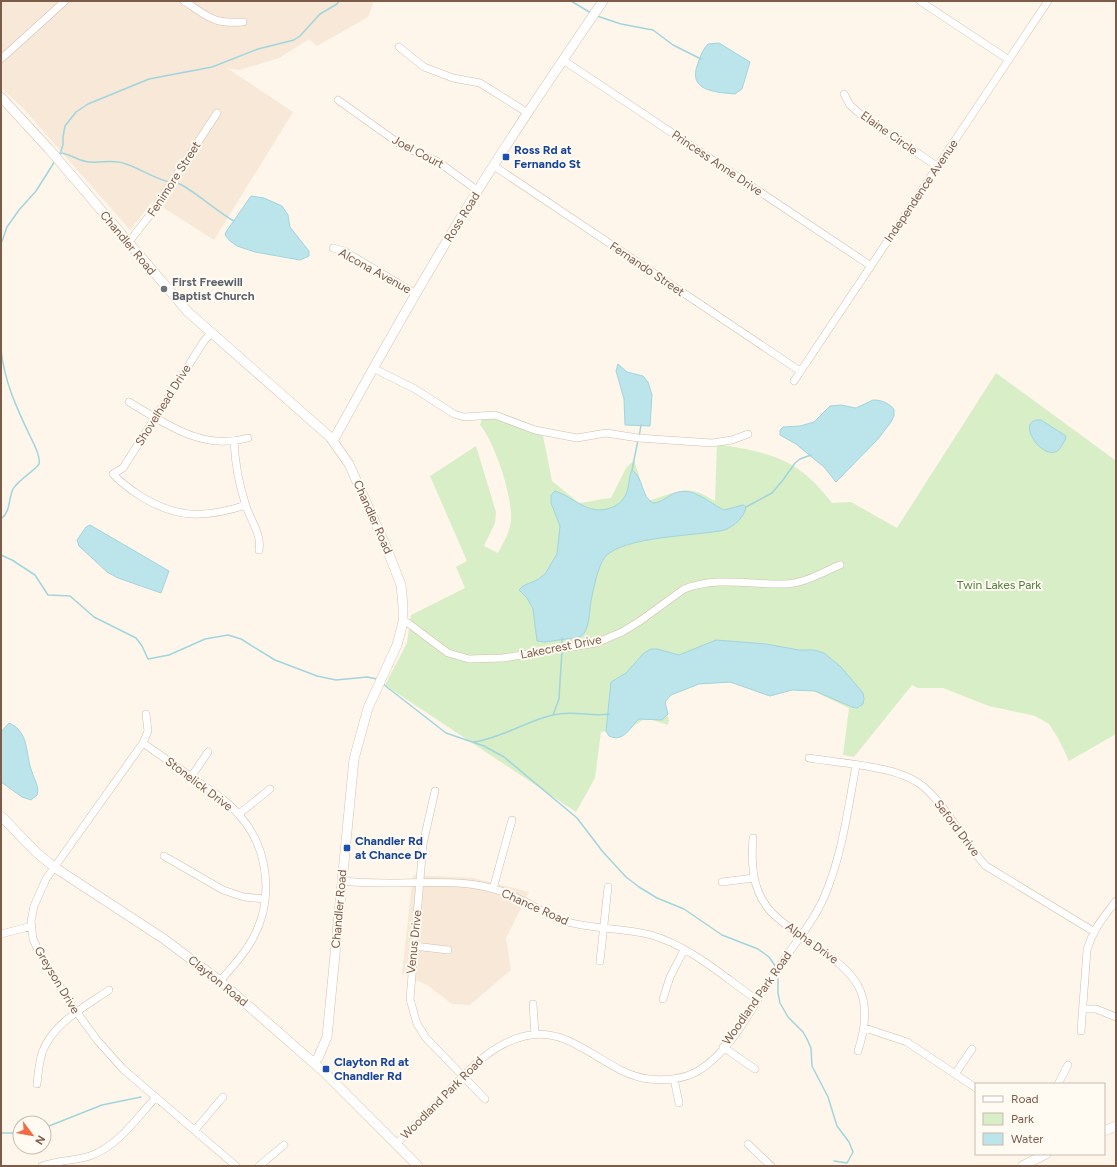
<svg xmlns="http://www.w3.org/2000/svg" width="1117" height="1167" font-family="Figtree,sans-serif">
	<rect width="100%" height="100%" fill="#fef6ea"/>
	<path fill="#f7e8d7" d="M1 1H374L368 17 317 46 309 39 279 58 239 70 227 68 293 112 214 240 153 201 130 230 23 108 1 88Z
		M413 875 473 878 529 892 506 938 511 970 470 1005 452 1004 427 985 402 974Z"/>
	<path fill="#d7eec6" d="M996 373 1115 460 1116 458V734L1069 761 1058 738 1049 724 1035 716 989 706 943 688H918L912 685 854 757 843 755 849 708 813 691 788 690 740 683H705L684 686 662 700 669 720 668 725 649 719 643 720 630 728 601 732 595 778 576 812 385 685 407 643 411 615 465 588 456 567 467 561 430 476 476 446 496 512 495 523 484 546 498 553C503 543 510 532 511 521 513 498 495 442 480 425L482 418 488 412 543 436 552 481 579 503C590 502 600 499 611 498L626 468 634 460 640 479 643 503C656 499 679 488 692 491 701 492 707 497 715 501L717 444C771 453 798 458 832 503L851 502 897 528Z"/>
	<path fill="#bbe4eb" stroke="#a1d5de" d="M719 43 750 62 742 89 735 94C714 92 687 91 698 63 701 55 703 49 708 44Z
		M251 196 264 198 282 206 288 215 290 227 309 251V256L300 260 255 252 237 246 230 241 225 235 226 232Z
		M618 364 627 372 643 376 648 382 652 395 650 426 625 425 624 399 616 371Z
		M873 400C882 400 888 403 894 409V416L891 422 878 439 836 482 824 467 808 454 796 444 780 435V430L783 427 800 426 814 422 830 406 841 405 856 408Z
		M1041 420 1066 436C1066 440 1063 443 1061 447 1047 469 1011 418 1041 420Z
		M632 470C644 478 641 497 653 503 661 503 667 496 675 493 693 486 709 503 724 510L743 505 746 507C744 518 735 525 725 530 697 536 623 536 605 557 597 568 594 588 591 601 589 612 590 631 580 637L545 642 537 641 533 609 527 598 519 590 523 586 537 580 545 574 557 554 560 526 551 503V495L555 491C574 497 588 516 610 508 617 506 623 501 626 494 630 486 628 477 632 470Z
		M90 525 169 571 161 593 118 578 107 572 79 546 77 540 86 527Z
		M716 640 766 644 799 650H814L824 653 841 667 863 693 864 699 863 704 857 708 852 707 815 691 792 690 770 696 730 682 699 684 671 695 665 702 668 714 662 720 639 719C630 727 624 743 609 736L606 731 611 682 626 673 644 653 651 649H657L679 655Z
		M9 723C30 732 25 754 32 772 34 779 40 787 37 795L31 800 22 797 1 782V732Z"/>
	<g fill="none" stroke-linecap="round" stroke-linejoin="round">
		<path stroke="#a1d5de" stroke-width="1.5" d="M571 1 591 13
			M597 16 621 24 653 30 673 45 701 59
			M61 153C71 154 80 162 90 162 102 163 114 159 126 164 141 169 153 178 169 182
			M59 157 63 145V137L65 126 76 112 88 104 149 79 212 67 258 49 294 40 300 36 320 14 337 4 339 1
			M174 182C187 184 218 213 234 221
			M1 244 7 227 19 210 36 191 55 161
			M1 349C4 381 17 409 31 438 34 444 41 457 39 464 38 468 18 480 13 489 8 500 11 511 1 519
			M639 437 641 425
			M632 470 638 440
			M746 507 772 493 783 480 795 463 800 459 811 455
			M1 555 12 560 35 575 48 595 70 596 94 617 136 638 142 646 148 659 169 655 205 639 228 635 241 639 275 660 317 676 336 680 367 677 377 679
			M562 647V638
			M383 684 446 733 484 746 504 757 577 818 603 852 626 877 639 887 657 898 684 909 722 935 758 949 769 957 776 967
			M553 715 559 699 562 650
			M474 742C502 738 526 721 553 715 573 710 592 717 609 714
			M778 973V993L780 1003 788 1017 803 1032 807 1039 811 1048 812 1066 828 1097 837 1126 849 1142 853 1152 847 1163 834 1161
			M44 1128 102 1105 141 1097
			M1 1133H20"/>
		<defs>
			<path id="street" d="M184 1C209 17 212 24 243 22
				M920 1 1009 60
				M399 47 424 67 453 78 480 83 528 113
				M1 59 65 1
				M563 60 871 266
				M844 94 850 105 860 114 938 167
				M338 100 401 145 440 163 478 191
				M494 166 800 371
				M128 243 153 211 217 113
				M333 248 344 251 416 294
				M211 333 204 341 123 468 113 474C122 484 131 490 142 497 178 519 206 518 246 505
				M373 368 415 389 454 414 464 417 495 415 535 430 577 438 606 433 638 438 712 443 732 440 748 434
				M794 381 1048 1
				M129 402C166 424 202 451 248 438
				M234 441C235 463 239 485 246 506 251 521 262 535 259 550
				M403 622 408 623 448 653 469 659 503 658 596 643 622 632 640 621 684 589C718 576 750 585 785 584 803 584 823 572 840 565
				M146 714 148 731 143 743 46 879 34 906 31 921 33 939 40 954 70 1003 97 1040 123 1069 236 1166
				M143 743C163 757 183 771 203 785 216 794 230 803 240 816 269 849 274 900 253 938 245 954 232 967 220 981
				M809 758C842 764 901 765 926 789 950 811 964 843 986 866L1093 931
				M191 777 208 752
				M435 791 423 844 410 999 417 1024 426 1038 485 1099
				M239 814 270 789
				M753 838C751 862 752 887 767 907 773 915 782 922 790 928 839 966 882 977 858 1051
				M164 856 223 890 244 897 265 899
				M342 881C384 886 427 880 469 884 487 886 505 891 521 900 535 906 547 915 561 920 590 930 622 927 651 935 690 946 724 977 757 1000
				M722 882 754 878
				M493 889 512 820
				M1 934 32 926
				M414 946 448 950
				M600 961 608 887
				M663 999 670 977 684 950
				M533 1004 535 1035
				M1083 1009H1096L1116 1017
				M865 1028 907 1042 976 1088
				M1081 1031 1087 950C1093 929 1103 918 1116 901
				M723 1047 755 1069
				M955 1074 972 1049
				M674 1079 679 1103
				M37 1084C38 1074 39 1063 42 1053 52 1024 84 1007 109 990
				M1058 1084 1068 1065
				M195 1130 223 1097
				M396 1144C413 1127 429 1111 446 1094 469 1070 491 1044 525 1036 572 1024 605 1074 649 1079 665 1081 684 1079 698 1071 734 1049 753 1004 776 971 793 945 816 920 827 890 843 850 848 807 856 766
				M748 1144 771 1166
				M42 1166C58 1160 74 1161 90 1156 118 1146 137 1118 156 1097
				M259 1166 284 1145"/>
			<path id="secondary" d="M1 97 49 149 188 312 330 437 349 464 387 549 401 585 403 606V622L397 645 368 708 354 759 327 1037 318 1058 313 1062
				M333 441C372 370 412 299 454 229 501 151 552 76 603 1
				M1 816 36 852 54 867 164 939 220 981 324 1072 418 1166
				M1104 1131 1116 1126
				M1022 1166 1046 1154"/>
		</defs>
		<use href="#street" stroke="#d3bdad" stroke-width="8"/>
		<use href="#secondary" stroke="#d8c0ad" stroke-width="10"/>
		<use href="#street" stroke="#fff" stroke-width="7"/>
		<use href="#secondary" stroke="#fff" stroke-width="9"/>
	</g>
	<g fill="#1a4fb4" stroke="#fffaf2" stroke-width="1.5">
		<rect x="502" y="153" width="8" height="8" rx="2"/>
		<rect x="343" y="844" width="8" height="8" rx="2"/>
		<rect x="322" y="1065" width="8" height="8" rx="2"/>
	</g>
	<circle fill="#6b7280" stroke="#fffaf2" stroke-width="1.5" cx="164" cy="289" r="4"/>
	<g text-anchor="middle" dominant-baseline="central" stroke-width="4" stroke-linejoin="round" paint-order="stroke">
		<g font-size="12" fill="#7d5b49" stroke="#fffaf2">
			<text transform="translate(889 133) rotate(35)">Elaine Circle</text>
			<text transform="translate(418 152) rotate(28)">Joel Court</text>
			<text transform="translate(717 163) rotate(34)">Princess Anne Drive</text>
			<text transform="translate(174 179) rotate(-57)">Fenimore Street</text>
			<text transform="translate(921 191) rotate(-56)">Independence Avenue</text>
			<text transform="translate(462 217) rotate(-58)">Ross Road</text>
			<text transform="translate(128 243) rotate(50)">Chandler Road</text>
			<text transform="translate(647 269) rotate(34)">Fernando Street</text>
			<text transform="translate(375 271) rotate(29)">Alcona Avenue</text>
			<text transform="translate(163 405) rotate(-58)">Shovelhead Drive</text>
			<text transform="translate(373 517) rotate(66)">Chandler Road</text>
			<text transform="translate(561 647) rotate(-11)">Lakecrest Drive</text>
			<text transform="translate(199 784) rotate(37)">Stonelick Drive</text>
			<text transform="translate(957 828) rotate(53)">Seford Drive</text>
			<text transform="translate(535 907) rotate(24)">Chance Road</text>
			<text transform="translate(339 909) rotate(-85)">Chandler Road</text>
			<text transform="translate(414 942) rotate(-84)">Venus Drive</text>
			<text transform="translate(812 943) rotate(36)">Alpha Drive</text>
			<text transform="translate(57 980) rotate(59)">Greyson Drive</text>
			<text transform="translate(218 981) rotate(39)">Clayton Road</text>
			<text transform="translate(757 998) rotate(-55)">Woodland Park Road</text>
			<text transform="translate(442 1098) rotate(-45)">Woodland Park Road</text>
		</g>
		<g font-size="12" font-weight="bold" fill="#164399" stroke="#fffaf2" text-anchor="start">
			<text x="514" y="150">Ross Rd at<tspan x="514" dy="14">Fernando St</tspan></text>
			<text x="355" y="841">Chandler Rd<tspan x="355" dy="14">at Chance Dr</tspan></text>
			<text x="334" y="1062">Clayton Rd at<tspan x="334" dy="14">Chandler Rd</tspan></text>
		</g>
		<g font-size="12" font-weight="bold" fill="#5b616d" stroke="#fffaf2" text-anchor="start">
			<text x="172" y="282">First Freewill<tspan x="172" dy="14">Baptist Church</tspan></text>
		</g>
		<g font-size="12" fill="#517d3d" stroke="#fffaf2">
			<text x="999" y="585">Twin Lakes Park</text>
		</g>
	</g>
	<rect width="1117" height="1167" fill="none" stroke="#7d5b49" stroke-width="4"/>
	<rect x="975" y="1083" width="130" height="72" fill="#fffaf2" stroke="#cbbaae"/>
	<rect x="983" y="1096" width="20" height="6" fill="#ffffff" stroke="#cbbaae"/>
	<text x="1011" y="1103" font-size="12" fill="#7d5b49">Road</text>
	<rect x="983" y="1113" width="20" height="12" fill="#d7eec6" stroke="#cbbaae"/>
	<text x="1011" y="1123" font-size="12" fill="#7d5b49">Park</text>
	<rect x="983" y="1133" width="20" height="12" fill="#bbe4eb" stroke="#cbbaae"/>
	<text x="1011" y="1143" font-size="12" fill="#7d5b49">Water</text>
	<g transform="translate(32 1135) rotate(122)"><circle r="19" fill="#fffaf2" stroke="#cbbaae"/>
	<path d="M0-3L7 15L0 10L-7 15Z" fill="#f26b45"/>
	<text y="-6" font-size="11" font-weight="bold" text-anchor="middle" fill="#7d5b49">N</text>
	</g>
</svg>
